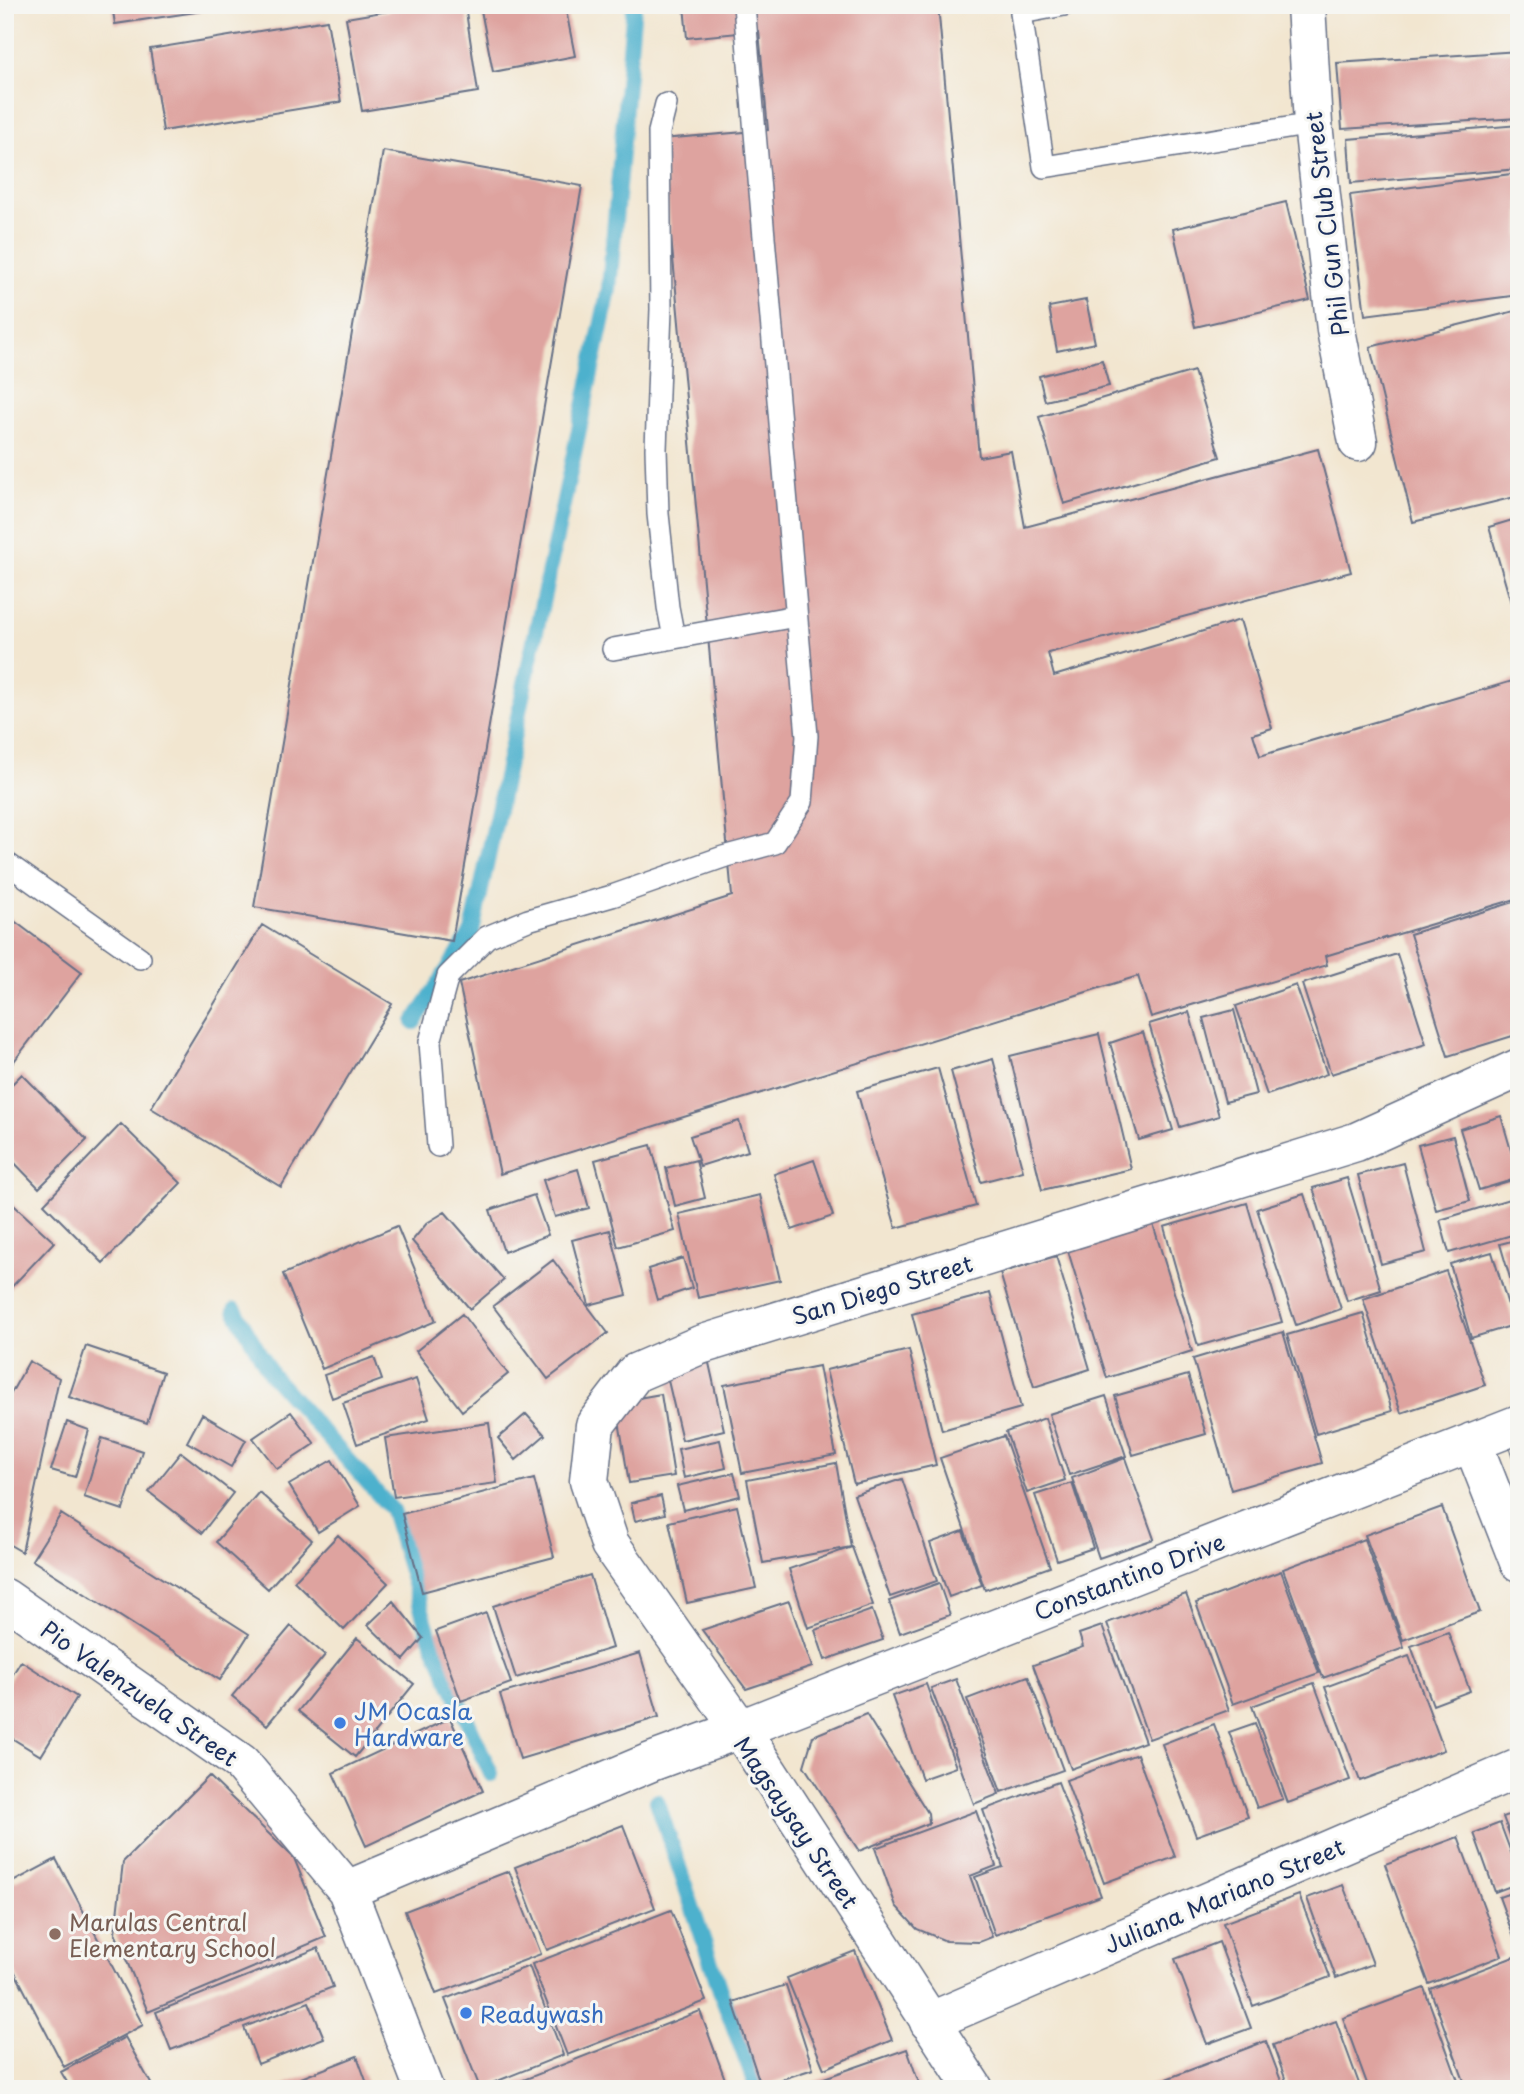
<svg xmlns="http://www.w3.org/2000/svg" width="1524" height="2094" font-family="'Playpen Sans',sans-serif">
	<rect width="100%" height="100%" fill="#f6f6f2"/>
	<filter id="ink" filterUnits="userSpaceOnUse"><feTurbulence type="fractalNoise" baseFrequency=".0143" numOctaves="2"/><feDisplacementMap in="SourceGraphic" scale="14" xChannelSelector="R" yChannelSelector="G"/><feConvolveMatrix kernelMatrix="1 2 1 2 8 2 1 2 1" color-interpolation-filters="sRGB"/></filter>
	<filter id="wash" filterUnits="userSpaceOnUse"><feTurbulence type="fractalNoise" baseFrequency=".00686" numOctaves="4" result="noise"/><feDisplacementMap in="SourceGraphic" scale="28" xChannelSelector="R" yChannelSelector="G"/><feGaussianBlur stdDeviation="1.57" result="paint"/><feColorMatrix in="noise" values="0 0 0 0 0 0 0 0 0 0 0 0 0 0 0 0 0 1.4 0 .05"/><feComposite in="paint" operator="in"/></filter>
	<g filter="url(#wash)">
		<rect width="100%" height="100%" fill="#f2e6d0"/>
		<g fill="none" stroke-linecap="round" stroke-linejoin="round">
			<path stroke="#4eb1cd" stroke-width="16" d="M414 1022 472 932 609 289 634 5
				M235 1310 271 1374 392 1510 429 1634 491 1774
				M657 1801 721 1993 757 2089"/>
		</g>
		<g id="blocks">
			<path fill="#dea39f" d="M112 5H230V7L115 24Z
				M424 5H465L478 92 362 111 346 18Z
				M480 5H565L575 56 493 72Z
				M684 5H938L979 457 1011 451 1025 527 1318 449 1351 572 1048 653 1054 676 1240 620 1272 728 1253 734 1260 756 1519 679V898L1325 956 1327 965 1151 1017 1138 976 500 1174 459 983 732 896 662 139 768 130 759 31 687 38Z
				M327 20 341 102 163 131 150 49Z
				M1519 51V118L1342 129 1337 63Z
				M1519 125V169L1351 183 1348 139Z
				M383 151 582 186 452 941 254 907Z
				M1519 173V295L1365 315 1350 195Z
				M1286 202 1310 300 1195 327 1173 229Z
				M1086 300 1095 343 1057 351 1049 307Z
				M1519 310V496L1413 522 1370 347Z
				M1102 360 1109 386 1045 401 1039 376Z
				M1194 371 1220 457 1064 504 1039 417Z
				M1519 518V627H1518L1489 527Z
				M1514 902 1519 917V1034L1448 1056 1410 934Z
				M5 914 82 972 5 1073Z
				M262 925 392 1004 281 1187 151 1108Z
				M1397 954 1426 1044 1331 1074 1302 984Z
				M1296 985 1327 1074 1267 1095 1236 1006Z
				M1234 1010 1256 1094 1225 1102 1203 1018Z
				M1189 1012 1219 1116 1180 1127 1149 1024Z
				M1143 1032 1173 1130 1139 1140 1110 1043Z
				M1099 1034 1131 1169 1042 1190 1010 1056Z
				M993 1059 1023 1171 981 1182 951 1071Z
				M938 1068 976 1206 896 1228 857 1091Z
				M22 1074 87 1140 39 1188 5 1153V1091Z
				M1501 1116 1519 1178 1479 1190 1460 1129Z
				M739 1121 748 1151 700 1166 690 1136Z
				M121 1124 181 1183 103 1263 44 1204Z
				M1453 1136 1470 1201 1436 1210 1418 1145Z
				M651 1145 675 1231 618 1247 595 1160Z
				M696 1160 705 1198 675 1206 666 1168Z
				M814 1160 833 1216 792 1230 774 1174Z
				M1403 1163 1426 1252 1381 1264 1358 1175Z
				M578 1169 589 1208 555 1217 543 1180Z
				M1347 1178 1381 1290 1347 1301 1313 1188Z
				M1304 1194 1341 1309 1296 1325 1257 1209Z
				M534 1195 548 1235 504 1252 490 1210Z
				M760 1195 780 1280 698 1298 679 1214Z
				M1519 1196V1233L1449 1253 1440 1220Z
				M5 1197 54 1242 5 1294Z
				M1247 1203 1282 1322 1198 1346 1164 1227Z
				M445 1212 504 1280 470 1309 412 1241 427 1223Z
				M1153 1224 1192 1351 1107 1378 1068 1251Z
				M397 1226 436 1321 322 1369 283 1274Z
				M610 1230 627 1295 589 1305 572 1240Z
				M1519 1239V1305H1518L1500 1244Z
				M1492 1252 1514 1325 1471 1338 1450 1264Z
				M1056 1256 1090 1369 1034 1387 1000 1273Z
				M683 1258 692 1288 657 1300 648 1269Z
				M553 1260 608 1333 548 1379 493 1306Z
				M1446 1271 1485 1385 1401 1413 1363 1299Z
				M990 1293 1021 1408 942 1430 912 1314Z
				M1363 1313 1392 1411 1316 1434 1287 1335Z
				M462 1314 508 1374 462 1411 416 1351Z
				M1283 1332 1322 1463 1231 1490 1193 1359Z
				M86 1346 163 1372 147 1423 69 1397Z
				M909 1350 936 1465 854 1484 826 1370Z
				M374 1357 382 1380 332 1398 324 1375Z
				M29 1361 59 1378 22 1552 5 1542V1404Z
				M709 1363 724 1430 682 1440 666 1372Z
				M819 1366 836 1455 742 1473 724 1385Z
				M1188 1375 1206 1434 1133 1455 1115 1396Z
				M416 1379 429 1419 357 1444 343 1403Z
				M661 1394 674 1476 629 1483 616 1402Z
				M1106 1396 1126 1456 1069 1475 1049 1414Z
				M291 1412 315 1444 277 1469 253 1438Z
				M202 1414 246 1440 231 1467 187 1442Z
				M526 1414 545 1435 516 1460 498 1438Z
				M1045 1418 1065 1480 1027 1493 1006 1432Z
				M67 1422 89 1430 75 1477 51 1470Z
				M489 1423 497 1483 394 1497 385 1438Z
				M1004 1436 1050 1567 985 1590 940 1458Z
				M102 1438 142 1451 123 1510 84 1497Z
				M720 1440 726 1468 684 1478 678 1449Z
				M1519 1444V1473H1518L1509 1447Z
				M181 1452 233 1493 202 1533 149 1492Z
				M1125 1458 1154 1539 1099 1558 1072 1478Z
				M332 1460 360 1506 318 1532 289 1485Z
				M836 1463 851 1547 763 1563 747 1480Z
				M734 1473 740 1496 683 1510 677 1486Z
				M534 1479 554 1557 422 1592 402 1514Z
				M902 1479 937 1581 890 1597 854 1495Z
				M1072 1483 1093 1548 1057 1560 1035 1495Z
				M259 1492 312 1540 268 1589 216 1542Z
				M661 1496 665 1514 635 1521 631 1503Z
				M737 1506 756 1588 687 1603 669 1522Z
				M1442 1507 1480 1612 1403 1640 1365 1535Z
				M61 1514 249 1634 220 1680 32 1560Z
				M963 1531 982 1585 949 1597 930 1543Z
				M338 1535 388 1583 344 1630 294 1581Z
				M1364 1539 1404 1648 1323 1678 1283 1569Z
				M852 1547 873 1605 808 1628 789 1569Z
				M1281 1571 1319 1673 1233 1704 1196 1603Z
				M590 1575 612 1648 516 1678 493 1606Z
				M939 1583 950 1615 900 1633 889 1601Z
				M1186 1594 1229 1710 1149 1739 1107 1623Z
				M393 1601 423 1638 404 1660 368 1625Z
				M789 1601 812 1667 746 1689 702 1630Z
				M872 1610 883 1640 825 1660 815 1630Z
				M486 1613 511 1683 461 1701 436 1631Z
				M291 1626 325 1655 267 1725 232 1696Z
				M1102 1626 1145 1742 1071 1769 1033 1665 1083 1647 1079 1634Z
				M1448 1632 1470 1691 1433 1705 1411 1646Z
				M357 1638 414 1684 355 1757 298 1711Z
				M640 1653 659 1717 520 1759 500 1694Z
				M1409 1656 1444 1750 1360 1781 1325 1687Z
				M21 1661 77 1697 41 1756 5 1734V1687Z
				M1028 1676 1063 1770 1001 1792 967 1699Z
				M956 1679 999 1794 974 1804 931 1688Z
				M1314 1683 1350 1780 1288 1803 1252 1706Z
				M926 1684 956 1767 922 1779 892 1696Z
				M866 1714 928 1813 929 1823 859 1851 804 1766 813 1736Z
				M450 1718 483 1791 366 1846 333 1773Z
				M1255 1723 1283 1799 1257 1808 1229 1732Z
				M1214 1724 1248 1817 1196 1836 1162 1744Z
				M1137 1754 1175 1857 1104 1883 1066 1780Z
				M209 1776 294 1858 326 1937 148 2012 115 1933 123 1862Z
				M1058 1782 1101 1896 995 1935 975 1877 1003 1867 983 1810Z
				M976 1811 996 1866 970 1876 992 1937 979 1942 946 1941 917 1929 896 1906 875 1848Z
				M1519 1811V1859L1503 1817Z
				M1500 1823 1519 1874V1883L1495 1892 1474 1833Z
				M623 1825 655 1908 547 1950 515 1867Z
				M1458 1837 1502 1956 1429 1984 1385 1864Z
				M56 1859 143 2025 64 2067 5 1953V1886Z
				M509 1871 541 1954 436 1994 405 1911Z
				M1343 1885 1373 1964 1336 1978 1307 1898Z
				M1519 1890V1942L1516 1943 1499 1897Z
				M1299 1895 1330 1977 1253 2006 1223 1923Z
				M671 1910 706 2001 567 2055 532 1964Z
				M1219 1942 1251 2028 1207 2044 1175 1959Z
				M318 1948 333 1987 171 2050 156 2012Z
				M855 1951 892 2040 824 2069 787 1978Z
				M1519 1955V2081L1499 2089H1467L1430 1989Z
				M529 1966 563 2055 480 2088 445 1999Z
				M786 1985 813 2069 761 2086 733 2002Z
				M1424 1988 1461 2089H1369L1343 2018Z
				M309 2002 324 2038 258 2064 244 2027Z
				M700 2011 726 2082 708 2089H500Z
				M1336 2021 1361 2089H1289L1273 2045Z
				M125 2037 154 2089H71L61 2072Z
				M1266 2041 1284 2089H1140Z
				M907 2049 921 2089H808L807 2084Z
				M357 2056 369 2089H273Z"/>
		</g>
	</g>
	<g filter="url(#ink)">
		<use href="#blocks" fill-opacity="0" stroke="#666f86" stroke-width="2"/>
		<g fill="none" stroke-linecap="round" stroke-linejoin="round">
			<defs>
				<path id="service" d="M1064 5 1021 13 1044 167 1313 124
					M666 104 659 132 661 309 656 449 658 514 668 607 674 638
					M613 649 796 616
					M5 862 140 958
					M438 1146 430 1042 448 976 487 937 528 920 612 896 723 857 775 843 802 802 807 736 744 5"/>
				<path id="minor" d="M1306 5 1313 124 1336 330 1358 442
					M1519 1068 1356 1142 700 1345 635 1373 595 1425 589 1481 610 1544 740 1729 1519 1424
					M1472 1442 1519 1562
					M929 2022 1519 1768"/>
				<path id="tertiary" d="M5 1598 241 1763 347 1890 424 2089
					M347 1890 651 1762 740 1729 974 2089"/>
			</defs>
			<use href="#service" stroke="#666f86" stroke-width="24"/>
			<use href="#minor" stroke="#666f86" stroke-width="41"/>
			<use href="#tertiary" stroke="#666f86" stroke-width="41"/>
			<use href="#service" stroke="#fff" stroke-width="21"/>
			<use href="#minor" stroke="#fff" stroke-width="38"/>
			<use href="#tertiary" stroke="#fff" stroke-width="38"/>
		</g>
	</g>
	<g fill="#3f7fe0" stroke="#f6f6f2" stroke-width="2.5">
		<circle cx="340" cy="1723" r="7"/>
		<circle cx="466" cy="2013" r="7"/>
	</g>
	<circle fill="#8d6e63" stroke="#f6f6f2" stroke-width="2.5" cx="55" cy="1934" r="7"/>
	<g text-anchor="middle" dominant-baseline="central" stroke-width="6" stroke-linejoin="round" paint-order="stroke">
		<g font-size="23" fill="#1b2f5e" stroke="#f6f6f2">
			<text transform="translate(1326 224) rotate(-97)">Phil Gun Club Street</text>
			<text transform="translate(882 1289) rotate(-17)">San Diego Street</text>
			<text transform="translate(1129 1576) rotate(-21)">Constantino Drive</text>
			<text transform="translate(140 1693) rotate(35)">Pio Valenzuela Street</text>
			<text transform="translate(797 1822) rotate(56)">Magsaysay Street</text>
			<text transform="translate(1224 1895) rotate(-23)">Juliana Mariano Street</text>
		</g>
		<g font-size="23" fill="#366cbe" stroke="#f6f6f2" text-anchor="start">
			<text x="354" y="1710">JM Ocasla<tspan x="354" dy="26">Hardware</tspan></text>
			<text x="480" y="2013">Readywash</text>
		</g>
		<g font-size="23" fill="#785e54" stroke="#f6f6f2" text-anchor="start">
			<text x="69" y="1921">Marulas Central<tspan x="69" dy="26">Elementary School</tspan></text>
		</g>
	</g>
	<rect width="1524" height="2094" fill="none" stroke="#f6f6f2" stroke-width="28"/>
</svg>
